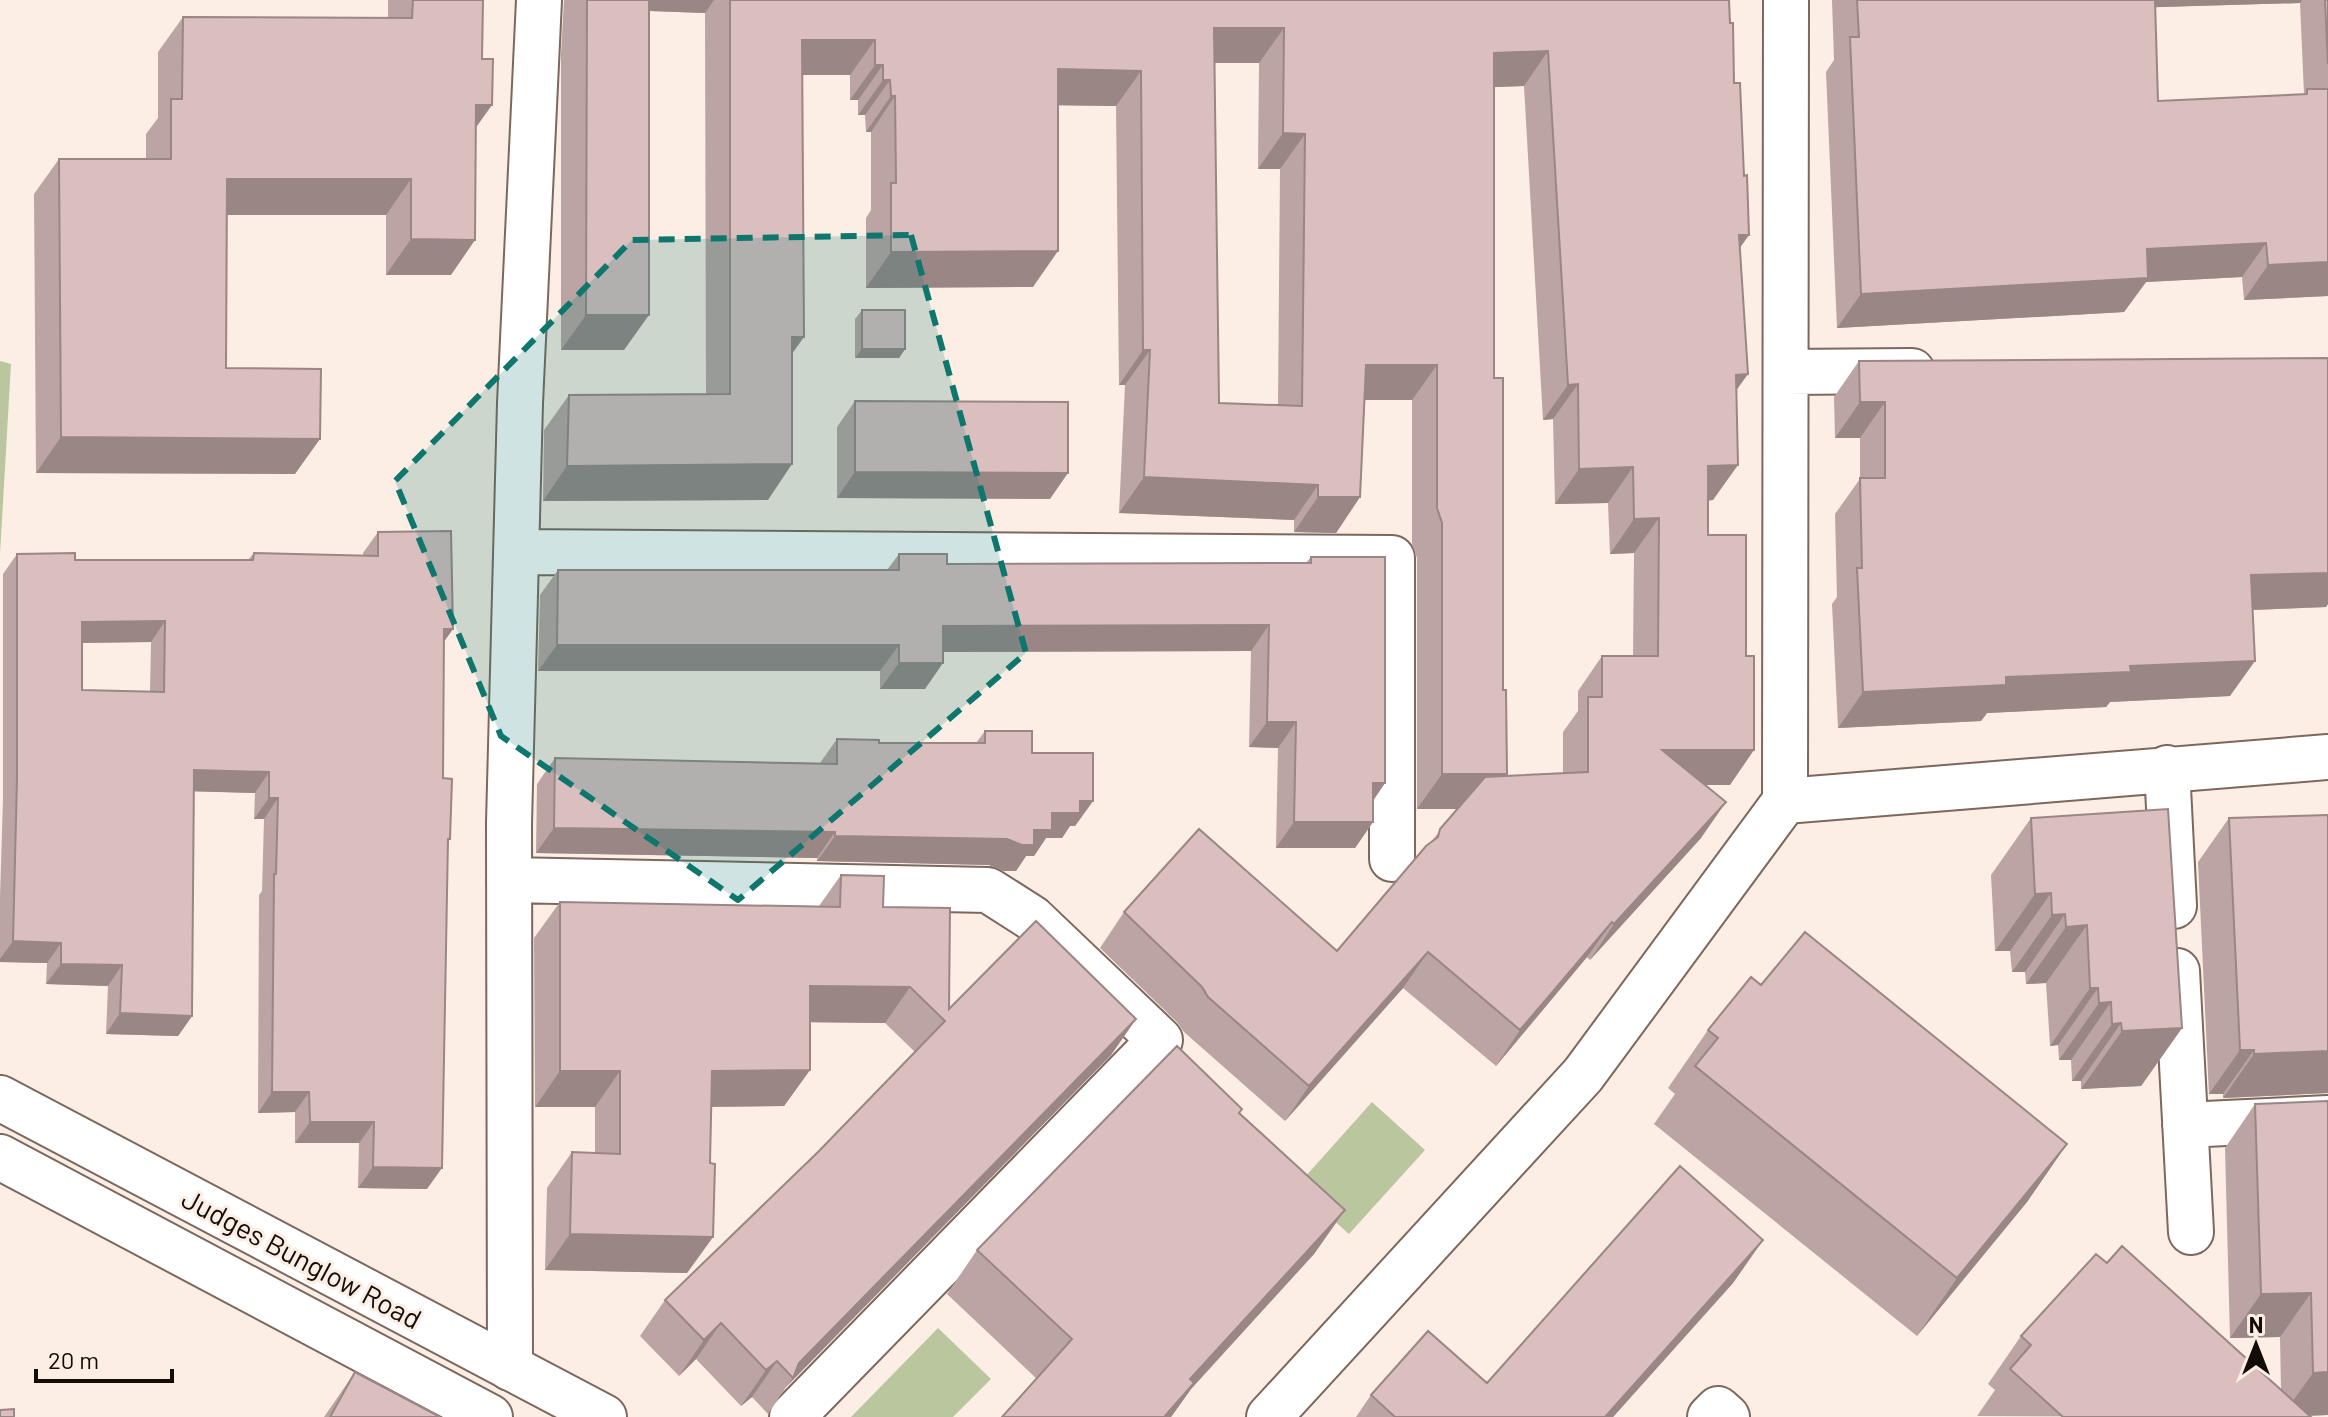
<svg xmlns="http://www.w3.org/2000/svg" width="2328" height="1417" font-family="Barlow,sans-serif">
	<rect width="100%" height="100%" fill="#fceee5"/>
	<path fill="#bac79e" d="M0 361 11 364 0 554Z
		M1372 1102 1425 1150 1349 1234 1296 1187Z
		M938 1328 991 1379 953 1417H851Z"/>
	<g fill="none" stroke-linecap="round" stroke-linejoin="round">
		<defs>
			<path id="minor" d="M1786 372 1912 371
				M516 552 1392 558V859
				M2167 768 2174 906
				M1785 801 1786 0
				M509 880 988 890 1032 918 1160 1040 792 1417
				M2177 971 2191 1232
				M2185 1125 2328 1118
				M510 1368 509 823 520 403 539 0
				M1269 1417 1583 1075 1785 801 2328 757
				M1710 1417 1718 1409 1727 1417"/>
			<path id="major" d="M0 1098 604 1417
				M0 1157 490 1417"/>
		</defs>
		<use href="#minor" stroke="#7c685c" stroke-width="48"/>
		<use href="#major" stroke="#7c685c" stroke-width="48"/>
		<use href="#minor" stroke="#fff" stroke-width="44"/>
		<use href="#major" stroke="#fff" stroke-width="44"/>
	</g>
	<path fill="#bba4a3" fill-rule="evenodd" d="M388 0H483L476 128 451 275H386V215H227L226 368 295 474 36 473 34 194 59 159H146V134L158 118V52L183 17 388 18Z
		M564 0H1729L1734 83 1749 235 1740 247 1736 391 1713 500 1708 501V535L1730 785H1705L1701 838 1590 960 1587 957 1496 1066 1403 988 1285 1121 1184 1032 1177 1022 1100 948 1124 912 1337 951 1431 842 1457 809H1417V558L1412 544V400H1365L1360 497 1336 533 1294 532V520L1119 513 1125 385H1119L1116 106 1058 105 1033 287 866 288V218L871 210V132H866L865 115H858V100H850V75H802L792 352 768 500 543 501 544 430 569 395 706 394 705 13 649 11 624 350H561V54ZM1214 63H1259L1258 169H1280L1278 405 1219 403ZM1524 86 1543 420 1553 419 1555 504 1608 503 1610 554 1634 553 1633 656H1602L1578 691V711L1563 732V773L1506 776 1507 774 1503 690 1494 378V87Z
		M1832 0H2328V296L2244 300 2242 277 2146 282 2124 312 1837 328 1826 72 1834 60ZM2300 3 2304 94 2158 101 2155 7Z
		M862 310 905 349 899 358H855V319Z
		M2328 358V604L2326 607 2253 610 2230 696 2110 702 2106 707 1987 713 1981 721 1838 728 1832 604 1837 597 1835 514 1860 479V438H1835L1834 397 1859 361Z
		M855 401 1050 499 837 498V427Z
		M378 532 453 629 444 641 443 778 450 839 448 842 427 1189 358 1188 359 1143H295V1112L258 1113 259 895 262 891 264 819H254L255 793 194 791 192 1016 178 1036 106 1034 108 986 46 984 47 963 0 962V897L3 799V574L17 554 75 560H248L254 553 363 556V553ZM151 642 150 692 82 690V643Z
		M899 554 947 564 1306 563 1311 557 1385 783 1373 801V822L1355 848H1276L1278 748 1249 747 1251 651 943 652 925 689H880V671H538L540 595 558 570H887Z
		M985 731 1032 753 1093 801 1075 826H1070L1062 838H1046L1034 856H1026L1016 871H1004L989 865 817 861V858L536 853 537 784 555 758 820 763 837 739 879 743H976Z
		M2031 818 2182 1028 2141 1086 2081 1089V1081H2072L2071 1060H2059L2058 1045 2050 1046 2046 983 2026 984 2025 972H2012L2010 951H1995L1991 875Z
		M2229 818 2328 1093 2223 1098V1094H2209L2198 862Z
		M841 875 883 907 949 1009 1136 1019 1111 1055 786 1387 768 1414 752 1397 741 1406 696 1359 679 1376 640 1336 665 1300 818 1152 915 1052 885 1023 810 1022V1070L784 1106 711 1107 710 1163 713 1237 687 1273 545 1270 547 1188 572 1152 595 1153V1107H535L534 938 560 902 819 906Z
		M1708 1030 2067 1144 2027 1202 1917 1336 1654 1124 1675 1094 1668 1088Z
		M2328 1101V1415L2310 1416 2311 1417 1977 1416 1995 1390 1988 1384 2021 1336 2107 1263 2281 1390 2280 1337 2230 1338 2225 1148 2255 1104Z
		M1240 1113 1345 1210 1314 1254 1191 1389 1171 1417 1037 1379 947 1294 977 1250Z
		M1763 1240 1733 1283 1613 1417H1356L1371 1395 1487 1383Z
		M355 1372 440 1417H324Z"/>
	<path fill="#998685" d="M631 0H714L705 13 624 10Z
		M2136 0H2302L2300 3 2130 8Z
		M1214 28H1284L1259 63H1189Z
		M802 40H875L850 75H778Z
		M1548 51 1524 86 1470 88 1494 53Z
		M875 65H883L858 100H850Z
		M1058 69 1141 71 1116 106 1034 105Z
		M883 80H890L865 115H858Z
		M891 96H895L871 132H866Z
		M476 105H492L467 140Z
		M1283 133 1305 134 1280 169H1258Z
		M227 179H411L386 215H202Z
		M1739 235H1749L1724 270Z
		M411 239 475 240 451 275H386Z
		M2266 243 2242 277 2146 282 2124 312 1837 328 1861 294 2147 249Z
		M1058 251 1033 287 866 288 891 252Z
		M2328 262V296L2244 300 2268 265Z
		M586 315H649L624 350H561Z
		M792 337H804L779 372Z
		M862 349H905L899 358H855Z
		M1143 350H1150L1125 385H1119Z
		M1366 365H1437L1412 400H1341Z
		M1748 374 1723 409 1736 375Z
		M1578 384 1553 419 1543 420 1568 385Z
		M1860 402H1885L1860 438H1835Z
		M61 437 320 439 295 474 36 473Z
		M792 464 768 500 543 501 567 466Z
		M1738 465 1713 500 1683 501 1708 466Z
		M1633 467 1608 503 1555 504 1579 469Z
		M855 472 1068 473 1050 499 837 498Z
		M1144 477 1318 485 1294 520 1119 513Z
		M1318 497H1360L1336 533 1294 532Z
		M1659 518 1634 553 1610 554 1634 519Z
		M2328 573V604L2326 607 2226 611 2251 575Z
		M165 621 151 642 67 643 82 622Z
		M1269 625 1251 651 925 652 943 626Z
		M444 629H453L438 650Z
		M557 645H899L880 671H538Z
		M2255 661 2230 696 2110 702 2106 707 1987 713 1981 721 1838 728 1863 692 2130 666Z
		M899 663H943L925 689H880Z
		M1267 722H1296L1278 748 1249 747Z
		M1662 750H1754L1730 785H1638Z
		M194 770 269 772 255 793 180 791Z
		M1442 774H1507L1483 809H1417Z
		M1373 783H1385L1367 809Z
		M269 798H278L264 819H254Z
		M1080 801H1093L1075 826H1070L1062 838H1046L1034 856H1026L1016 871H1004L989 865 817 861 835 836 1034 830 1052 813Z
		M1726 802 1701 838 1590 960 1614 924Z
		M1294 822H1373L1355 848H1276Z
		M554 828 835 832 817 858 536 853Z
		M2051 893 2010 951H1995L2035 894Z
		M2065 914 2025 972H2012L2052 915Z
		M1612 922 1587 957 1496 1066 1520 1030Z
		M2087 925 2046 983 2026 984 2066 927Z
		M13 941 61 943 47 963 0 962V959Z
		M1428 952 1403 988 1285 1121 1309 1086Z
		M61 964 122 965 108 986 46 984Z
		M810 986 910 987 885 1023 784 1022Z
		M2090 988H2098L2058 1045 2050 1046Z
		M2111 1002 2071 1060H2059L2099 1003Z
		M120 1013 192 1016 178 1036 106 1034Z
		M1136 1019 1111 1055 786 1387 793 1378 799 1363Z
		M2121 1023 2081 1081H2072L2112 1024Z
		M2182 1028 2141 1086 2081 1089 2122 1031Z
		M2240 1050H2254L2223 1094H2209Z
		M2328 1051V1093L2223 1098 2254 1054Z
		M810 1070 784 1106 686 1107 712 1071Z
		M560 1071H620L595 1107H535Z
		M272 1092H309L295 1112 258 1113Z
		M310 1122H374L359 1143H295Z
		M2067 1144 2027 1202 1917 1336 1957 1278Z
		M373 1167 442 1168 427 1189 358 1188Z
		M1345 1210 1314 1254 1191 1389 1171 1417H1163L1190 1379Z
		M570 1234 713 1237 687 1273 545 1270Z
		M1763 1240 1733 1283 1613 1417H1605Z
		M2311 1293 2280 1337 2230 1338 2261 1294Z
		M721 1323 696 1359 679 1376 704 1340Z
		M777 1361 752 1397 741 1406 766 1370Z
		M2328 1372V1415L2282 1416 2313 1373Z"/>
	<path fill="#dabfbe" stroke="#998685" stroke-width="2" fill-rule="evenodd" d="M413 0H483L482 59H493L492 105H476L475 240 411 239V179H227L226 368 321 369 320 439 61 437 59 159H171V99H182L183 17 412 18Z
		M587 0H649V315H586Z
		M730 0H1729L1730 23H1733L1734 83H1740L1744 176 1747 175 1749 235H1739L1748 374 1736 375 1738 465 1708 466V535H1746V656H1754V750H1662L1726 802 1614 924 1612 922 1520 1030 1428 952 1309 1086 1208 997 1202 987 1124 912 1199 829 1337 951 1426 846 1438 837 1440 829 1485 777 1588 772V697H1602V656H1658L1659 518 1634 519 1633 467 1579 469 1578 384 1568 385 1548 51 1494 53V378H1503V690H1506L1507 774H1442V523L1437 508V365H1366L1360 497H1318V485L1144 477 1150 350H1143L1141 71 1058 69V251L891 252V183H896L895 96H891L890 80H883V65H875V40H802L804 337H792V464L567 466 569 395 730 394ZM1214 28H1284L1283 133 1305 134 1302 406 1219 403Z
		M1857 0H2155L2158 101 2307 94V89H2328V262L2268 265 2266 243 2147 249 2148 278 1861 294 1850 37H1859Z
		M2325 0H2328V64Z
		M862 310H905V349H862Z
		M2328 358V573L2251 575 2255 661 2130 666 2131 672 2006 677V685L1863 692 1857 568H1862L1860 478H1885V402H1860L1859 361Z
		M855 401 1068 402V473L855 472Z
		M451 531 453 629H444L443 778 452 779 450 839H448L442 1168 373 1167 374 1122H310L309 1092H272L274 874H276L278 798H269V772L194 770 192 1016 120 1013 122 965 61 964V943L13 941 17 778V554L75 553V560H253L254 553 378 556V532ZM165 621 164 692 82 690V622Z
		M899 554H947V564L1311 563V557H1385V783H1373V822H1294L1296 722H1267L1269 625 943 626V663H899V645H557L558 570H899Z
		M985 731H1032V753H1093V801H1080V813H1052V830H1034V845H1022L1007 839 835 836V832L554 828 555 758 837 764V739L879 740V743H985Z
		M2168 809 2182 1028 2122 1031 2121 1023 2112 1024 2111 1002 2099 1003 2098 988H2090L2087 925 2066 927 2065 914 2052 915 2051 893 2035 894 2031 818Z
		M2328 815V1051L2254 1054V1050H2240L2229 818Z
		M841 875 884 876 883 907 950 908 949 1009 1036 921 1136 1019 799 1363 793 1378 777 1361 766 1370 721 1323 704 1340 665 1300 818 1152 945 1021 910 987 810 986V1070L712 1071 710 1163 715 1164 713 1237 570 1234 572 1152 620 1154V1071H560V902L840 907Z
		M1805 932 2067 1144 1957 1278 1695 1066 1718 1038 1708 1030 1751 977 1761 985Z
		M1177 1046 1242 1109 1239 1113 1345 1210 1190 1379 1194 1383 1164 1417H1002L1072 1339 977 1250Z
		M2328 1101V1372L2313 1373 2311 1293 2261 1294 2255 1104Z
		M1680 1166 1763 1240 1605 1417H1395L1371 1395 1428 1331 1487 1383Z
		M2122 1246 2311 1417H2063L2010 1369 2031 1345 2021 1336 2096 1254 2107 1263Z
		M355 1372 440 1417H330Z
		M14 1409V1417H0V1410Z"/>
	<path fill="#0f766e" fill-opacity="0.2" stroke="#0f766e" stroke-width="6" stroke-dasharray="16 10" stroke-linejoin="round" d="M911 235 1026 653 738 900 501 736 395 481 632 240Z"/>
	<g text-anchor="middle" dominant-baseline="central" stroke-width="6" stroke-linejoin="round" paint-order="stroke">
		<g font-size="28" fill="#130c07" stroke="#fceee5">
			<text transform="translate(302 1258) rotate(28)">Judges Bunglow Road</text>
		</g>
	</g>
	<g transform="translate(2256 1345)" stroke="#fceee5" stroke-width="6" paint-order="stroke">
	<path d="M0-6L14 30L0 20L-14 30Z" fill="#130c07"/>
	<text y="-12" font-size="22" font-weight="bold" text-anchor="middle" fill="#130c07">N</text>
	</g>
	<path d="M36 1369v12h136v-12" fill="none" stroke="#130c07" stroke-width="4"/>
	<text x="48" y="1369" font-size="24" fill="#130c07" stroke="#fceee5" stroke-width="6" paint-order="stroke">20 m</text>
</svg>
